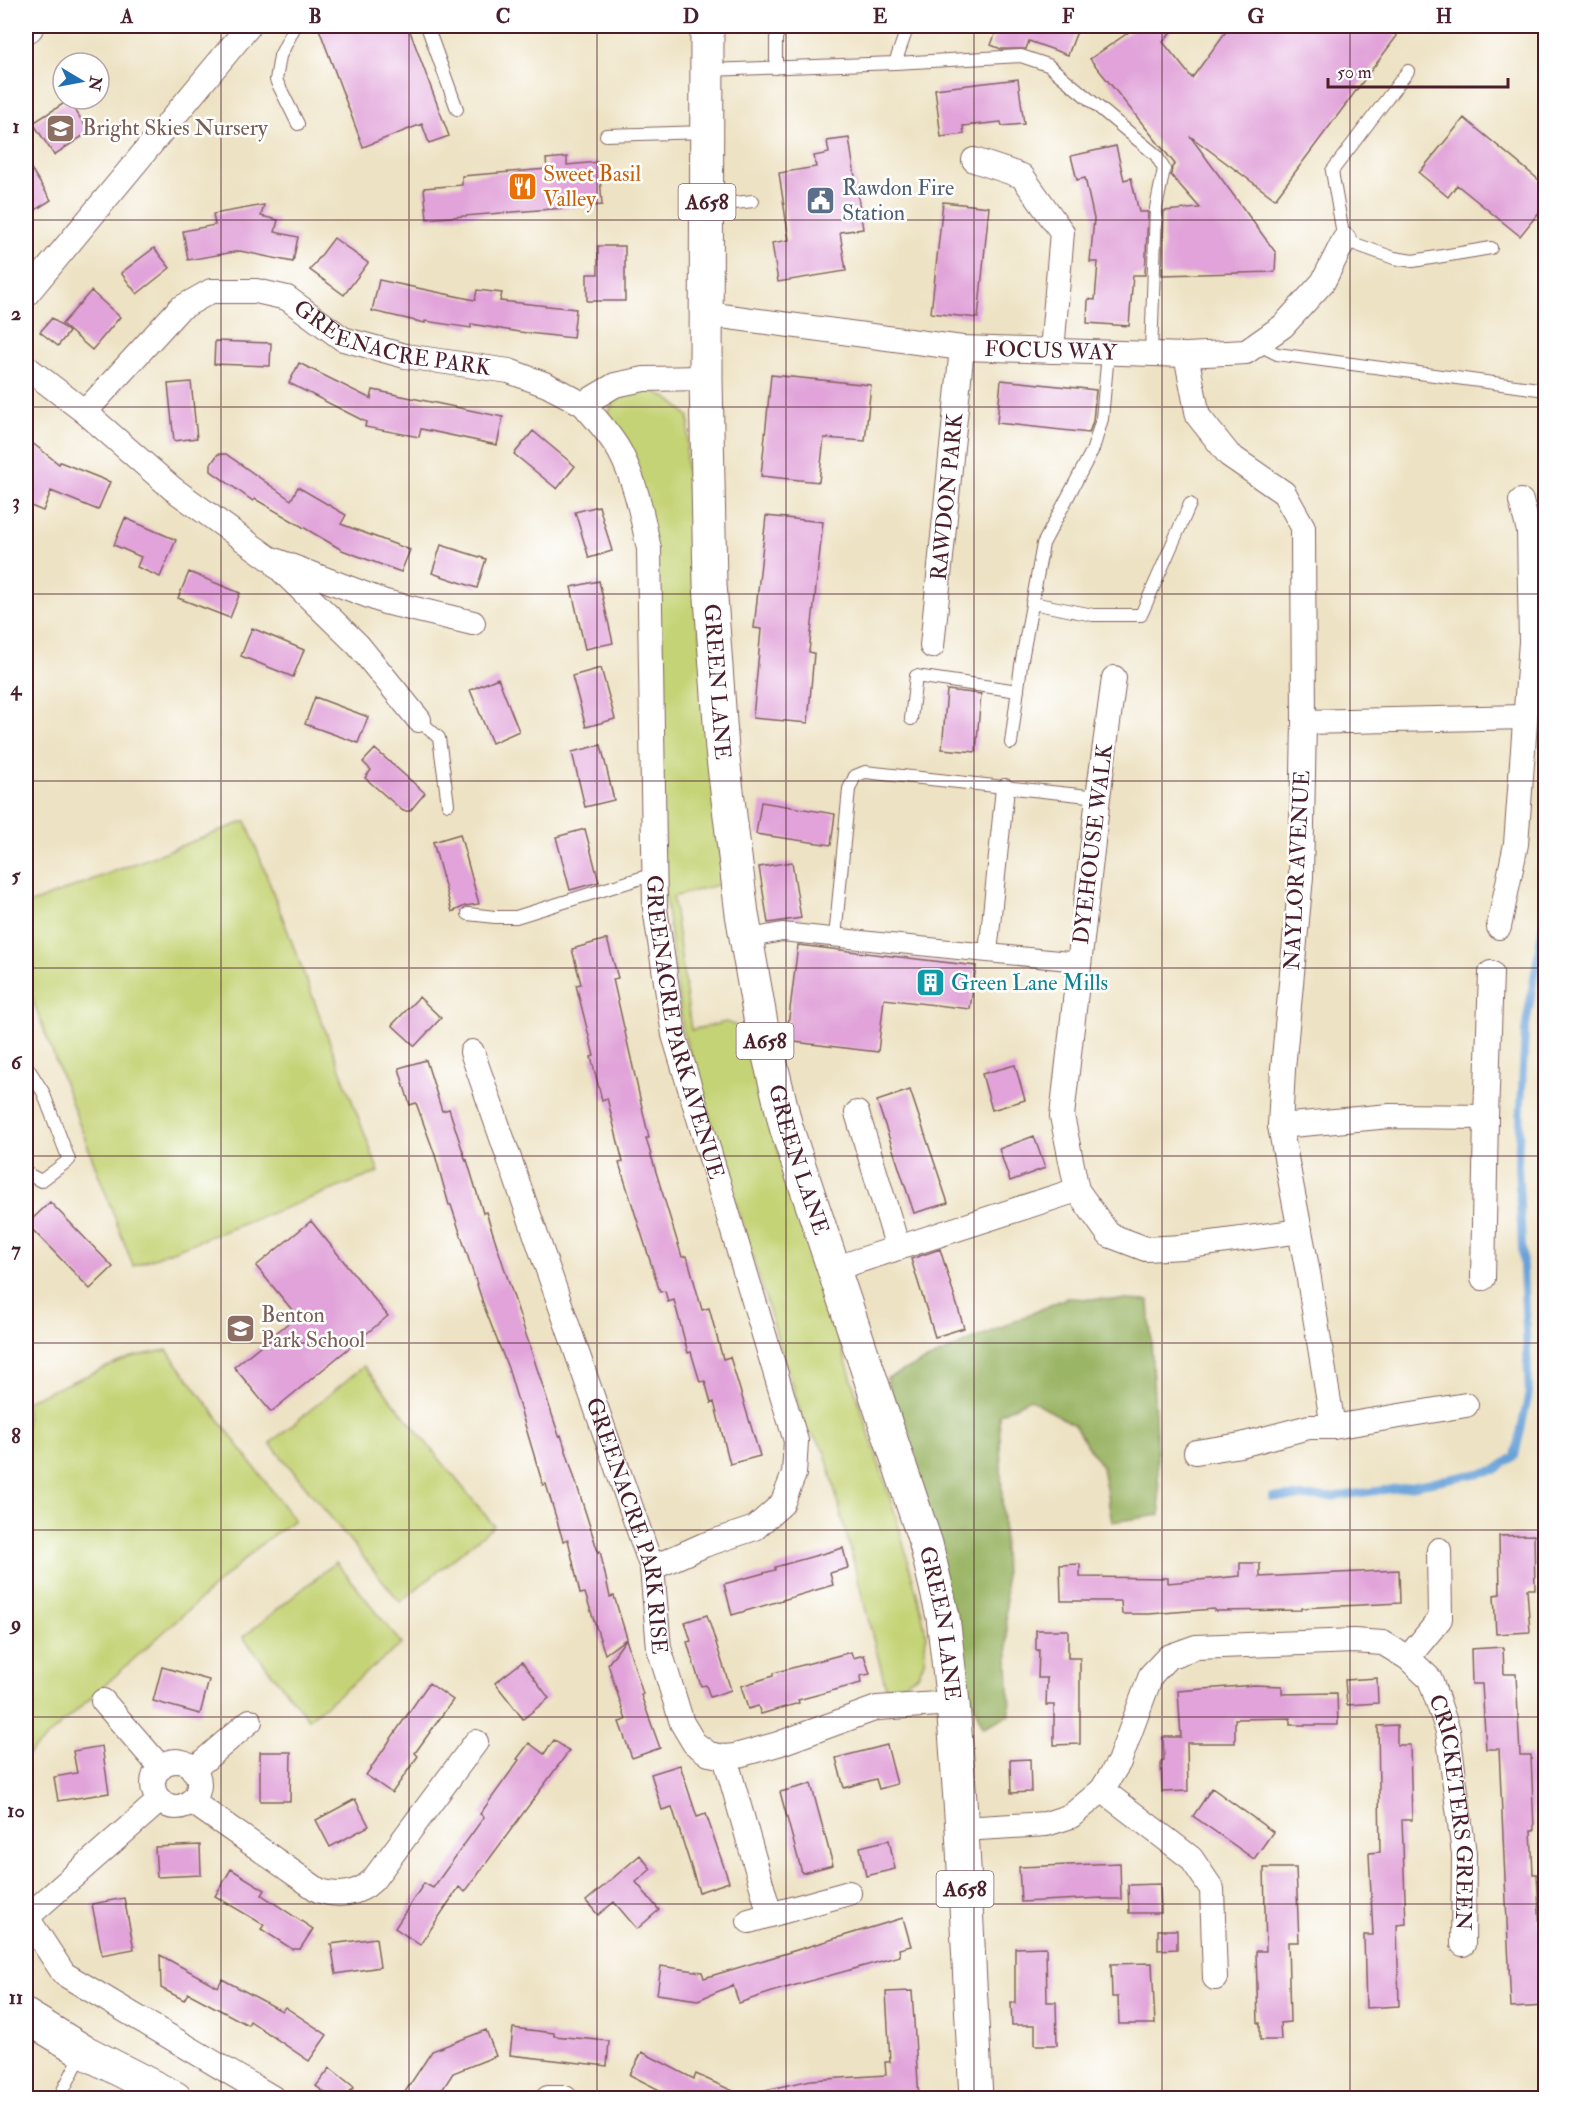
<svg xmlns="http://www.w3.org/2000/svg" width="1571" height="2124" font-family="'IM FELL Double Pica',serif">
	<rect width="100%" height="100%" fill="#fff"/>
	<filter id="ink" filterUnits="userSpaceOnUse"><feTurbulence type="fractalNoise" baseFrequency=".0167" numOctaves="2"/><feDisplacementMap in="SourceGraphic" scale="12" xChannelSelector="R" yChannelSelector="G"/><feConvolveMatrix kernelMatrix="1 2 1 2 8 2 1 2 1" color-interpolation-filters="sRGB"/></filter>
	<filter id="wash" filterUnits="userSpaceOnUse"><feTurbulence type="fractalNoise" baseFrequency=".008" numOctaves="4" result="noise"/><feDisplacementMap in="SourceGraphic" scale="24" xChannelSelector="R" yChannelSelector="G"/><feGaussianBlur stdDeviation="1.35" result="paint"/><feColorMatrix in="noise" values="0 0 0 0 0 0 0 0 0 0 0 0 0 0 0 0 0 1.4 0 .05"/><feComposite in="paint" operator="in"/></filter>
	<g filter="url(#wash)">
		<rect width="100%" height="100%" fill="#ede2c3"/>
		<path fill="#c4d375" stroke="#877950" stroke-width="1.5" d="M646 389C664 394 676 403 689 417 690 433 685 447 686 463 696 603 711 743 724 883L673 897 691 1030 726 1022 745 1029 772 1132 896 1517 922 1613 926 1636 924 1661 918 1675 904 1683 886 1688 825 1452 818 1441 806 1430 683 1031 661 864 657 594 608 417C613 393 624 395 646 389Z
			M246 821 379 1172 133 1266 26 982V905Z
			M167 1350 294 1520 266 1540 26 1756V1401L131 1357Z
			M364 1366 494 1526 400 1602 270 1443Z
			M336 1562 402 1644 308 1719 243 1637Z"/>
		<path fill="#9bb566" stroke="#726a48" stroke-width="1.5" d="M1066 1298 1149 1301 1160 1515 1112 1522 1102 1467 1074 1425 1030 1399 999 1414 1010 1715 983 1727 957 1665 887 1378Z"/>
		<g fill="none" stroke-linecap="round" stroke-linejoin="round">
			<path stroke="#69a2d8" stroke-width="8" d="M1272 1497H1330L1400 1488 1495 1470 1515 1456 1529 1393 1518 1163 1525 1031 1546 908"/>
		</g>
		<g id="blocks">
			<path fill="#e1a3d9" d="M318 26H408L449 136 429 143 422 124 363 147Z
				M994 26H1079L1068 55 1029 41 1026 49H1001L991 45 997 29 994 28Z
				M1138 26H1176L1163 42 1192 78 1230 26H1382L1397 36 1275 199 1190 136 1276 253 1275 272 1162 275 1164 211 1200 208 1171 175 1172 167 1175 164 1090 59Z
				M1018 79 1024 124 1002 126 1001 122 963 126 964 134 941 137 935 89Z
				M69 100 89 132 54 155 33 123Z
				M1464 118 1545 185V205L1520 236 1457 185 1448 197 1419 173Z
				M849 138 863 229 840 232 846 271 778 282 772 243 789 240 779 173 816 167 814 156 829 153 827 141Z
				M1116 146 1124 180 1131 178 1139 212H1148L1145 275H1133L1129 326 1087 323 1088 299 1095 300 1098 262H1090L1094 219 1085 178 1077 180 1071 156Z
				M567 157V165L599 162 602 205 427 219 424 188 462 185V176L547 169 546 159Z
				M26 161 51 200 26 216Z
				M943 202 989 207 978 318 931 313Z
				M264 205 261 216 278 220 275 232 298 237 293 262 240 251 188 260 183 231 215 225 213 214Z
				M334 238 368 263 344 295 310 270Z
				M598 246H625V301H587V274H598Z
				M154 248 170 268 137 294 121 273Z
				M379 280 475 300 477 290 502 293 500 301 576 309 573 338 519 332 471 324V328L425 321V323L372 311Z
				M91 291 120 317 92 350 62 324Z
				M52 318 69 332 58 346 40 332Z
				M215 341 271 343 270 366 214 364Z
				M299 363 371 399 373 390 503 417 497 445 421 429 419 437 365 427 366 422 289 383Z
				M771 375 871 385 865 441 824 438 819 482 761 476Z
				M1001 380 1096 390 1093 421 1089 433 997 423Z
				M191 382 197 438 174 441 168 384Z
				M533 431 575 466 557 489 514 454Z
				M26 438 59 464 60 462 110 482 98 510 51 491 43 511 26 504Z
				M218 454H226L291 500 298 487 346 515 341 524 410 550 401 572 342 550 255 499 253 501 211 471V464Z
				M599 506 612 551 589 558 575 512Z
				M766 516 823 522 809 652 814 653 808 723 753 718 761 629 754 628Z
				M125 518 176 540 160 577 137 567 141 557 114 545Z
				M441 545 486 559 477 588 432 573Z
				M189 572 240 593 230 618 178 598Z
				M599 581 613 643 585 649 571 587Z
				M252 628 304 650 293 677 241 656Z
				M601 668 615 719 586 727 572 676Z
				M498 678 519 731 492 743 470 690Z
				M947 690 981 694 976 752 942 749Z
				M315 697 368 717 358 743 305 724Z
				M601 745 614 800 585 807 572 752Z
				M375 749 425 793 410 811H403L365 778 371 770 363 762Z
				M761 802 835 814 831 845 756 834Z
				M585 829 599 882 570 890 556 837Z
				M460 834 479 904 465 906 452 912 433 842Z
				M792 862 801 918 768 923 759 867Z
				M607 939 618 978 613 979 649 1138H646L656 1172 682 1257 687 1256 702 1310 709 1308 723 1359 730 1357 760 1456 730 1464 714 1402 711 1403 705 1381 700 1382 691 1352 688 1353 674 1300 668 1302 665 1291 660 1292 619 1163 623 1162 607 1098 602 1100 591 1057 594 1056 576 985 581 984 572 949Z
				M798 945 976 966 970 1009 884 999 878 1052 786 1041Z
				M419 997 441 1018 415 1046 392 1025Z
				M426 1060 442 1111 449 1109 466 1161 467 1160 483 1213 486 1212 559 1436 561 1435 598 1552 600 1551 610 1597 614 1596 627 1638 605 1654 585 1593 580 1594 568 1539 563 1541 546 1484 543 1485 508 1368 485 1309 451 1205H449L435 1155 416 1103 410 1105 404 1086 399 1068Z
				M1015 1065 1025 1100 992 1110 982 1074Z
				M910 1090 948 1203 914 1213 877 1101Z
				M1034 1136 1045 1168 1010 1181 999 1149Z
				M50 1202 113 1267 90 1289 27 1224Z
				M311 1221 388 1316 271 1412 234 1367 297 1316 256 1266Z
				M940 1249 964 1328 935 1337 911 1259Z
				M1534 1535 1535 1589H1527L1530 1632 1496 1634 1494 1595 1500 1594 1499 1536Z
				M843 1548 848 1568 830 1573 833 1585 732 1615 724 1584 775 1570V1567Z
				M1240 1563H1260V1577L1399 1570 1400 1603 1301 1608V1610L1214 1611V1609L1149 1614H1122L1121 1601H1061L1060 1565 1080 1564V1577L1168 1578V1583L1240 1576Z
				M707 1615 731 1690 710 1697 706 1685 701 1686 693 1662 687 1642 691 1641 685 1622Z
				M1036 1630H1068V1658H1080V1744L1054 1745V1705H1046L1047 1678H1038L1039 1650H1036Z
				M626 1639 643 1694 641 1695 660 1748 632 1758 619 1722 626 1720 608 1664Z
				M1503 1647 1504 1674H1516L1520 1755H1531L1534 1830H1531L1533 1874H1537L1544 2006 1511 2008 1499 1749H1486L1482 1684H1472L1471 1649Z
				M851 1652 853 1658 864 1655 870 1674 860 1676 861 1683 798 1700 799 1703 761 1714 758 1706 748 1709 741 1686 773 1676V1673Z
				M522 1662 549 1698 523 1719 495 1683Z
				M162 1667 209 1680 200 1714 153 1701Z
				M1377 1678 1378 1703 1347 1705 1345 1680Z
				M429 1683 453 1700 415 1753 418 1756 392 1793 366 1775Z
				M1254 1685 1282 1686V1694L1337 1693 1338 1725H1290V1718L1235 1719V1743H1187L1188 1791 1162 1792 1161 1761 1164 1760 1163 1737H1181L1178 1691Z
				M1397 1725V1745H1410L1412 1820H1402L1406 1924 1397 1925 1399 2006 1366 2008 1364 1935H1373L1369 1853 1380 1852 1378 1726Z
				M554 1740 569 1751 465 1892 459 1887 420 1945 395 1928 424 1883 433 1888 484 1817 480 1814 519 1760 517 1759 529 1743 544 1754Z
				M887 1745 897 1784 879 1789 876 1779 844 1788 836 1758Z
				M102 1746 109 1793 58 1801 54 1777 77 1773 73 1751Z
				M260 1752H291L290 1801H260Z
				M1030 1759 1031 1792 1011 1793 1010 1760Z
				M680 1765 697 1817 706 1814 729 1882 699 1892 672 1807 662 1810 651 1774Z
				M811 1784 833 1865 802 1873 780 1792Z
				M1212 1788 1273 1832 1254 1859 1193 1816Z
				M355 1799 369 1826 330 1847 316 1820Z
				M889 1840 895 1869 866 1876 860 1847Z
				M200 1845 201 1875 157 1877 155 1847Z
				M640 1855 651 1869 636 1882 659 1910 637 1929 614 1902 598 1915 586 1901Z
				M1120 1863 1121 1899H1102V1898L1021 1902 1019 1867Z
				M1264 1868H1296L1299 1942H1288L1290 2022 1280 2023 1281 2040H1260V2023H1258L1256 1951H1266Z
				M231 1869 265 1890 262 1895 313 1929 300 1949H292L261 1929 264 1925 215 1896Z
				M1160 1884 1161 1913H1129L1128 1885Z
				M124 1898 134 1949 102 1955 92 1904Z
				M903 1918 911 1946 899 1949 900 1956 778 1990 739 2003 733 1985 698 2000 657 1994 661 1966 702 1972 704 1978Z
				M1158 1930H1177V1949L1158 1950Z
				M376 1938 380 1967 336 1974 331 1944Z
				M1046 1947 1047 2002H1056L1057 2045H1035V2025H1012L1011 2003H1015V1948Z
				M160 1955 218 1987 222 1979 282 2011 285 2007 327 2035 309 2061 250 2021 248 2025 188 1993 184 2000 161 1988Z
				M1152 1963 1155 2024H1119L1118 1997H1112L1111 1964Z
				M912 1991 919 2098H766L765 2090 811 2080 886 2075 885 2062H890L886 1992Z
				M513 2028 554 2033V2036L609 2041 607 2066 510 2055Z
				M486 2030 496 2056 453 2073 437 2098H401L432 2051Z
				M642 2052 694 2079 696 2074 748 2098H675L630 2075Z
				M330 2068 354 2087 344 2098H332L316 2086Z"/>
		</g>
	</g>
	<g filter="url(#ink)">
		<use href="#blocks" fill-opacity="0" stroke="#836360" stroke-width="1.5"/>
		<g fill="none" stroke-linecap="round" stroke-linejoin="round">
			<defs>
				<path id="service" d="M295 26 280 56 276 80 298 124
					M427 26 457 109
					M973 26H974
					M895 63 1021 56 1048 65 1156 155 1164 169 1156 208 1151 354
					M776 68V38L781 26
					M708 70 895 63 908 26
					M1408 71 1332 171 1344 240 1394 258 1413 261 1491 248
					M606 135 706 132
					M708 206 753 201
					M1257 344 1277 354 1546 390
					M1032 603 1093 615H1141L1190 504
					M911 719 916 676 1018 691
					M419 720 439 738 448 804
					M1011 743 1021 665 1043 544 1093 449 1102 419 1108 353
					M468 914 495 917H516L654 874
					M835 938 849 789 855 776 865 772 1098 797
					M26 1065 43 1092 69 1160 41 1181 26 1173
					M59 2098 83 2052"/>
				<path id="pedestrian" d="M746 939 782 932 988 953 1005 788
					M988 953 1079 962"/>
				<g id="minor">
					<path d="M974 160 1022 176 1062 232 1052 351"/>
					<path d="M26 295 249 26"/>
					<path id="s1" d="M707 314 962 348 1186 355 1246 352 1283 326 1323 282 1344 240"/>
					<path d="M1186 355 1198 416 1229 455 1284 493 1303 527 1304 722 1301 877 1283 1069 1280 1126 1308 1273 1333 1427"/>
					<path d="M26 367 85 412 173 489 269 558 385 602 473 623"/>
					<path id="s2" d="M583 404C596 419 610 434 620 452 636 482 642 516 649 549L655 908 674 1035 796 1441 794 1474 782 1504 755 1528 704 1545 652 1568"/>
					<path id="s3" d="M85 412 179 309 211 291H256L287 298 343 339 405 356 509 371 547 385 583 404 615 385 644 379 706 378"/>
					<path d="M277 566 358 645 419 720"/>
					<path id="s4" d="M932 646 962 348"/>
					<path d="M1114 678 1098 797 1062 1116 1077 1190 1109 1235 1146 1249 1182 1247 1300 1231"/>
					<path d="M1304 722 1525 717"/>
					<path d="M1499 927 1516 844 1531 642 1529 531 1521 501"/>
					<path id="s5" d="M472 1052 652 1568 659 1648 682 1723 694 1743 709 1754 725 1757 735 1756 778 1744 877 1708 953 1703"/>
					<path d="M857 1113 898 1248"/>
					<path d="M1280 1126 1390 1116 1486 1117"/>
					<path d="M833 1269 1077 1190"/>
					<path d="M1483 1278 1486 1117 1491 973"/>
					<path d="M1196 1452 1241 1445 1309 1427H1333L1466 1405"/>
					<path d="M1408 1658 1440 1619 1439 1550"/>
					<path d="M103 1701 161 1768"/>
					<path d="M725 1757 770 1915 849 1893"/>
					<circle cx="176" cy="1784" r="23"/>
					<path d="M193 1770 250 1721"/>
					<path d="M1102 1790 1191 1858 1212 1889 1215 1978"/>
					<path d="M191 1801 318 1890C338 1897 358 1895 373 1880L476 1742"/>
					<path id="s6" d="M962 1829 1046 1824 1071 1816 1102 1790 1119 1762 1151 1675 1168 1657 1196 1647 1354 1641 1383 1643 1408 1658 1430 1679 1448 1731 1464 1854 1463 1944"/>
					<path d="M26 1916 64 1974 273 2098"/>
					<path d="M26 1918 160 1800"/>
					<path d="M749 1921 770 1915"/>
					<path d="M548 2098H565"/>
				</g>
				<path id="secondary" d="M26 2016 83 2051 175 2098"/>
				<path id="primary" d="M26 26H27"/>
				<g id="trunk">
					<path id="s7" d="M707 26 706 378 710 584 722 750 742 914 761 1023 786 1127 926 1544 943 1617 953 1703 962 1829 976 2098"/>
				</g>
			</defs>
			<use href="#service" stroke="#836360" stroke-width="14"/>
			<use href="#pedestrian" stroke="#836360" stroke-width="20"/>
			<use href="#minor" stroke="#836360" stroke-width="26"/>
			<use href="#secondary" stroke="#836360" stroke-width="35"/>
			<use href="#primary" stroke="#836360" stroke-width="35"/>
			<use href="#trunk" stroke="#836360" stroke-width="35"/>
			<use href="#service" stroke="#fff" stroke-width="12"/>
			<use href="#pedestrian" stroke="#fff" stroke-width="18"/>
			<use href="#minor" stroke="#fff" stroke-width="24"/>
			<use href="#secondary" stroke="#fff" stroke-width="33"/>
			<use href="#primary" stroke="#fff" stroke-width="33"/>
			<use href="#trunk" stroke="#fff" stroke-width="33"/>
		</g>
	</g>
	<path fill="none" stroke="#4a1f2b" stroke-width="1.5" stroke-opacity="0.55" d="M221 26V2098M409 26V2098M597 26V2098M786 26V2098M974 26V2098M1162 26V2098M1350 26V2098M26 220H1546M26 407H1546M26 594H1546M26 781H1546M26 968H1546M26 1156H1546M26 1343H1546M26 1530H1546M26 1717H1546M26 1904H1546"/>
	<defs>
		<symbol id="school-square" viewBox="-11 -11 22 22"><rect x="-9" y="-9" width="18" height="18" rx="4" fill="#8d6e63" stroke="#fff"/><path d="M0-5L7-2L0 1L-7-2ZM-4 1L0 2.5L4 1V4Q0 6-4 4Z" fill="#fff"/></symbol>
		<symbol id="restaurant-square" viewBox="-11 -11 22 22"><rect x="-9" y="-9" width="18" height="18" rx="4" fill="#e8710a" stroke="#fff"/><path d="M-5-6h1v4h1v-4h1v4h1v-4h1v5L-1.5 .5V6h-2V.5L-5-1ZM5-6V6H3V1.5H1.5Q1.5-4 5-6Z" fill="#fff"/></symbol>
		<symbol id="civic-square" viewBox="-11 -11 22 22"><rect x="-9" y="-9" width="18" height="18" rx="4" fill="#5c6f8a" stroke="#fff"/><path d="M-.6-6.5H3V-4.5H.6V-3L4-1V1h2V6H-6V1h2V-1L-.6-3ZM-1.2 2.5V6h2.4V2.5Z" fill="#fff"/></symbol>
		<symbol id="building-square" viewBox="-11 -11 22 22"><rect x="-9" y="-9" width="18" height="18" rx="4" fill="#0f9aa8" stroke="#fff"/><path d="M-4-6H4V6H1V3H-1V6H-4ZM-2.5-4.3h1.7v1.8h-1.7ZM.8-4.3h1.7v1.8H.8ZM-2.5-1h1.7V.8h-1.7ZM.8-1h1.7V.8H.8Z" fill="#fff"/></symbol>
	</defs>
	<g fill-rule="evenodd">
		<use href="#school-square" x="44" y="112" width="33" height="33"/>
		<use href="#restaurant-square" x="506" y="170" width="33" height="33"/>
		<use href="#civic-square" x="804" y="184" width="33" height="33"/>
		<use href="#building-square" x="914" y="966" width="33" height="33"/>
		<use href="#school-square" x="224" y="1312" width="33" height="33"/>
	</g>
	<g text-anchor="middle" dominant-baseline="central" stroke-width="5" stroke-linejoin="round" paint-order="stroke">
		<g fill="#fff" stroke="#80626b" stroke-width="1.5">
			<rect x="678.5" y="184" width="57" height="36" rx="4.5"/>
			<rect x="736.5" y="1023" width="57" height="36" rx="4.5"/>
			<rect x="936.5" y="1871" width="57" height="36" rx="4.5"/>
		</g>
		<g font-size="21" font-weight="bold" fill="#4a1f2b">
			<text x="707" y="202">A658</text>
			<text x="765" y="1041">A658</text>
			<text x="965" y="1889">A658</text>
		</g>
		<g font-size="22" fill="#785e54" stroke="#fff" text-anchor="start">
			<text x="82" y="128">Bright Skies Nursery</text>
			<text x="261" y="1315">Benton<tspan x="261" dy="25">Park School</tspan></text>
		</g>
		<g font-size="22" fill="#c56008" stroke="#fff" text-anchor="start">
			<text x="543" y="174">Sweet Basil<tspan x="543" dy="25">Valley</tspan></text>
		</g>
		<g font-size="22" fill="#4e5e75" stroke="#fff" text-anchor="start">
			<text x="842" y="188">Rawdon Fire<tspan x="842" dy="25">Station</tspan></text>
		</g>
		<g font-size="22" fill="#4a1f2b" stroke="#fff">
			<text stroke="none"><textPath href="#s3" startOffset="369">GREENACRE PARK</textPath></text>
			<text stroke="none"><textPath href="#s1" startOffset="346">FOCUS WAY</textPath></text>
			<text stroke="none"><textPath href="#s4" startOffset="150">RAWDON PARK</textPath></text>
			<text stroke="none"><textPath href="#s7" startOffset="656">GREEN LANE</textPath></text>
			<text transform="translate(1093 844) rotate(-83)">DYEHOUSE WALK</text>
			<text transform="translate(1297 870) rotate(-87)">NAYLOR AVENUE</text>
			<text stroke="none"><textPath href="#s2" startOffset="644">GREENACRE PARK AVENUE</textPath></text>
			<text stroke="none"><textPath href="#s7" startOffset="1142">GREEN LANE</textPath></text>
			<text stroke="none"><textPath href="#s5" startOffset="500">GREENACRE PARK RISE</textPath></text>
			<text stroke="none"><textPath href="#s7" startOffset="1628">GREEN LANE</textPath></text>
			<text stroke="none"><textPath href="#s6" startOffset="714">CRICKETERS GREEN</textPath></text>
		</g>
		<g font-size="22" fill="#0d838f" stroke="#fff" text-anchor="start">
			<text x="951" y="983">Green Lane Mills</text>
		</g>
	</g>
	<rect width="1571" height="2124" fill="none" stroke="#fff" stroke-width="66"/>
	<g transform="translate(81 81) rotate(100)"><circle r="28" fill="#ffffff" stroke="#b7a5aa" stroke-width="1.5"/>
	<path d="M0-4.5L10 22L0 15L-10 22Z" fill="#1f6fb2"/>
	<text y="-9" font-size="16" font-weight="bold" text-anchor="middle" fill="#4a1f2b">N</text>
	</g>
	<path d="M1328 78v9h180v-9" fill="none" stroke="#4a1f2b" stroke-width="3"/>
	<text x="1337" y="78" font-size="18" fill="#4a1f2b" stroke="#ffffff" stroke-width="4.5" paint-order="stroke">50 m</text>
	<rect x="33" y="33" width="1505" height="2058" fill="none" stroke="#4a1f2b" stroke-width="2"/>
	<g font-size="20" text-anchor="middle" font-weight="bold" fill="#4a1f2b">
		<text x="127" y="23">A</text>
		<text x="315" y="23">B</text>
		<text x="503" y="23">C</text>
		<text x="691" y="23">D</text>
		<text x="880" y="23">E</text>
		<text x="1068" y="23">F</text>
		<text x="1256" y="23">G</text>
		<text x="1444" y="23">H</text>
		<text x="16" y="133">1</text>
		<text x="16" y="320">2</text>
		<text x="16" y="508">3</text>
		<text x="16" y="695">4</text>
		<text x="16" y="882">5</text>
		<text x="16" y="1069">6</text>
		<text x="16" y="1256">7</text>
		<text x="16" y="1443">8</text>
		<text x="16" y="1630">9</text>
		<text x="16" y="1817">10</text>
		<text x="16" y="2004">11</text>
	</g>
</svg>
